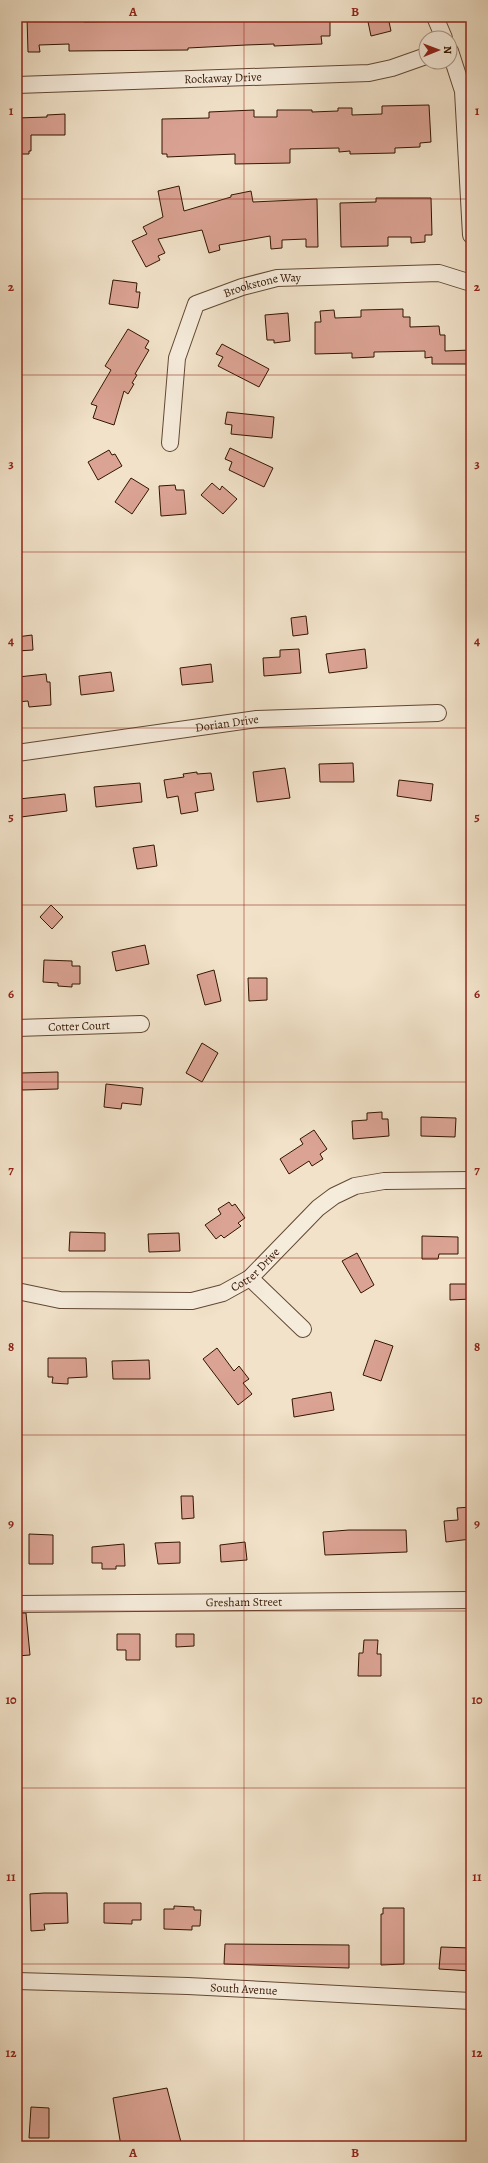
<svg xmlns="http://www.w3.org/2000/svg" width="488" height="2163" font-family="Alegreya,serif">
	<rect width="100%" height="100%" fill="#f1e2c9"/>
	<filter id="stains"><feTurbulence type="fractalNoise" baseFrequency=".005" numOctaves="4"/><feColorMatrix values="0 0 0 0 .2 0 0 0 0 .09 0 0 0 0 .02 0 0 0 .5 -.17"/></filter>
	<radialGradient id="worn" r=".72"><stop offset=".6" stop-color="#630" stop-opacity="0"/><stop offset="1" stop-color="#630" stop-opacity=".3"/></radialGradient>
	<path fill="#dba394" stroke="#331500" d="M27 17H77V20H84V22L133 21V17H180V19L330 17V36H321L322 44 274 46V44L246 45 188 48V50L69 51V44L39 45 40 52H28Z
		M367 17H388L391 31 371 36Z
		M429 105 431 142 420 143V147L395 148V153L350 154V151L339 152V148L290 149V163L235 164V154L167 157V154H162V119L209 118V112L254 110V117H277V110H312V112L338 111V108H352V115L382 114V106Z
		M65 114V135H31V151H29V154H17V118L47 117V115Z
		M179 186 184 211 231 197V195L251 191 253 202 317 199 318 247H306V239L282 240V248L271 249 270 236 219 245 220 250 209 253 202 230 158 239 165 253 158 256 160 260 146 267 132 241 147 234 143 227 163 217 158 191Z
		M376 198H431L432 235H425V242L411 243V237H388V246L341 247 340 203 376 202Z
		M113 280 137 283 136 292H140L138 308 109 304Z
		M403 309V317H410V327L439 326 440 335H445V351L471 350V364H432V357L425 358V351L374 352V357L352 358V353L315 354V322H321L320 311 334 310 335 318 361 317V310Z
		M288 313 290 341 274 343V340H267L265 315Z
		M128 329 149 341 145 348 149 350 135 374 137 375 132 383 134 384 128 394 124 391 114 425 93 418 97 406 91 404 111 370 105 366Z
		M222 344 269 369 259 387 218 366 223 357 216 354Z
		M227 412 274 417 272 438 231 434 232 425 225 424Z
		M230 448 273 468 264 487 229 470 232 462 225 459Z
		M109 450 112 455 115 454 122 466 98 480 88 462Z
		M131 478 149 489 132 514 115 502Z
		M212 483 220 490 222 486 237 499 223 514 201 495Z
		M175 485 176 490H184L186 514 161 516 159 486Z
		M306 616 308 634 293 636 291 618Z
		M32 635 33 650 17 651V637Z
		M299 649 301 673 264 676 263 658 280 657V650Z
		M365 649 367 668 329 673 326 654Z
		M211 664 213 682 182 685 180 668Z
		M111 672 114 691 81 695 79 676Z
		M46 674 47 682H50L51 705 29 707 28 701 17 702 18 677Z
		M353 763 354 782H320L319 764Z
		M285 768 290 798 257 802 253 772Z
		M197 772V774L211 773 214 790 195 793 198 811 181 814 178 796 167 798 164 780 184 777 183 774Z
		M399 780 433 784 431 801 397 796Z
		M140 783 142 802 96 807 94 787Z
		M65 794 67 811 21 817 19 799Z
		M154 845 157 866 137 869 133 848Z
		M51 905 63 917 52 929 40 917Z
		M145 945 149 964 116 971 112 952Z
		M44 960 72 961V966H80V984H72V987L58 986V983L43 982Z
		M214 970 221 1001 205 1005 197 975Z
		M248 978H267V1000L249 1001Z
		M202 1043 218 1053 202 1082 186 1073Z
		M58 1072V1089L22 1090 21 1073Z
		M106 1084 143 1088 141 1105 122 1103 121 1109 104 1107Z
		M382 1112V1119H388L389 1136 353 1139 352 1121 367 1120V1113Z
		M421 1117 456 1118 455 1137 421 1136Z
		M314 1130 327 1149 320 1154 323 1159 312 1166 309 1161 289 1174 280 1159 303 1144 300 1139Z
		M229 1202 232 1206 235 1204 245 1218 238 1223 241 1226 224 1238 221 1235 216 1239 205 1225 221 1214 218 1209Z
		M70 1232 105 1233V1251H69Z
		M179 1233 180 1251 149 1252 148 1234Z
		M422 1236 458 1237V1254H439L438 1259H422Z
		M357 1253 374 1285 361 1293 342 1261Z
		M450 1284H471V1299L450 1300Z
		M375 1340 393 1346 381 1381 363 1375Z
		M217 1348 234 1371 239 1366 249 1379 243 1383 252 1394 238 1405 203 1359Z
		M48 1358H86L87 1377 68 1378V1384L52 1383 53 1377H48Z
		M149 1360 150 1379H113L112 1361Z
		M331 1392 334 1410 294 1417 292 1399Z
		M181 1496H193L194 1518 182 1519Z
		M471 1507V1539L446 1542 444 1521 458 1520 457 1508Z
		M349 1530H406L407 1552 325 1555 323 1532Z
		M29 1534 53 1535V1564H29Z
		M180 1542V1563L158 1564 155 1543Z
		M245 1542 247 1560 221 1562 220 1545Z
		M124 1544 125 1566H116V1569H102V1563H92V1547Z
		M17 1613H26L30 1655 17 1656Z
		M117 1634H140V1660H126V1650H117Z
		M176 1634H194V1646L176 1647Z
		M364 1640H378L377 1654H381V1676H358L359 1653H363Z
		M44 1893H67L68 1923 44 1924 45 1930 31 1931 30 1894Z
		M104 1903H141V1920H132V1924L104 1923Z
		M174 1906 194 1907V1910H201L200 1926H192V1930L164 1929V1909H174Z
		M383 1908H404V1964L381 1965V1914H383Z
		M225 1944 349 1945V1968L224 1964Z
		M441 1947 471 1948V1971L439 1969Z
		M167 2088 182 2146H121L113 2098Z
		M31 2107 49 2108V2138H29Z"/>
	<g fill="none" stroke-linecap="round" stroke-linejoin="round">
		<defs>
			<g id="minor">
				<path d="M435 17 444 38"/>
				<path d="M450 51 463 91 471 235"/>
				<path id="s1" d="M17 85 369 73 392 68 426 56"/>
				<path id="s2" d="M170 443 177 358 196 304 242 287 277 278 439 273 471 283"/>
				<path id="s3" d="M17 753 257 719 438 713"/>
				<path id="s4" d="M17 1028 141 1024"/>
				<path d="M250 1278 303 1329"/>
				<path id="s5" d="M17 1291 60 1300 192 1301 223 1293 250 1278 318 1208 334 1196 355 1186 384 1181 471 1180"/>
				<path id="s6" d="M17 1604 471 1600"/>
				<path id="s7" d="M17 1981 188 1986 471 2001"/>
			</g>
		</defs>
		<use href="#minor" stroke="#624832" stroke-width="18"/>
		<use href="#minor" stroke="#f6ecdc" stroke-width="16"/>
	</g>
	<path fill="none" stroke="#8f2418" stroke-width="1" stroke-opacity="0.55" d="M244 17V2146M17 199H471M17 375H471M17 552H471M17 728H471M17 905H471M17 1082H471M17 1258H471M17 1435H471M17 1611H471M17 1788H471M17 1964H471"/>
	<g text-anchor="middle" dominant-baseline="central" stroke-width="3" stroke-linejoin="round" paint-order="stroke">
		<g font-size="12" fill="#331500" stroke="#f6ecdc">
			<text stroke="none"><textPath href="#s1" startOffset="206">Rockaway Drive</textPath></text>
			<text stroke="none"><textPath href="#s2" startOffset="212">Brookstone Way</textPath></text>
			<text stroke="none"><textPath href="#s3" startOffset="212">Dorian Drive</textPath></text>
			<text stroke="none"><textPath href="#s4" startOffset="62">Cotter Court</textPath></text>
			<text stroke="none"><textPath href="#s5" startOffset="248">Cotter Drive</textPath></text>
			<text stroke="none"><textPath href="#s6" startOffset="227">Gresham Street</textPath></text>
			<text stroke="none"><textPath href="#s7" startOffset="227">South Avenue</textPath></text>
		</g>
	</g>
	<rect width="488" height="2163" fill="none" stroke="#f1e2c9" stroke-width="44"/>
	<g transform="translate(438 50) rotate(89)"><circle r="19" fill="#f6ecdc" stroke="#a89684"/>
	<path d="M0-3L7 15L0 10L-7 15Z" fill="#8f2418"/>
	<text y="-6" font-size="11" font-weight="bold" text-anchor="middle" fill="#331500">N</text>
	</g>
	<rect x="22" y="22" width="444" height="2119" fill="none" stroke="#8f2418" stroke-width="1.5"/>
	<g font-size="13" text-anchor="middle" font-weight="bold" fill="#8f2418">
		<text x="133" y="16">A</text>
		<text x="355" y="16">B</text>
		<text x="11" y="115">1</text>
		<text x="477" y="115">1</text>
		<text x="11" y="291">2</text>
		<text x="477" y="291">2</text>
		<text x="11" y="468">3</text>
		<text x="477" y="468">3</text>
		<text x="11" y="645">4</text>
		<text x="477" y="645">4</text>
		<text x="11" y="821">5</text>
		<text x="477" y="821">5</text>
		<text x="11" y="998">6</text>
		<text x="477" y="998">6</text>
		<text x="11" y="1174">7</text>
		<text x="477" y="1174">7</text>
		<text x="11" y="1351">8</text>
		<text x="477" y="1351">8</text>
		<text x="11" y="1528">9</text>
		<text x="477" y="1528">9</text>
		<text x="11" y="1704">10</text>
		<text x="477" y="1704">10</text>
		<text x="11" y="1881">11</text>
		<text x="477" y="1881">11</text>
		<text x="11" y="2057">12</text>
		<text x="477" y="2057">12</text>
		<text x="133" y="2157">A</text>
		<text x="355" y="2157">B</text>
	</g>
	<rect width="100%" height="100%" filter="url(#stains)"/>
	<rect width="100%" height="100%" fill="url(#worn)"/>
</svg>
